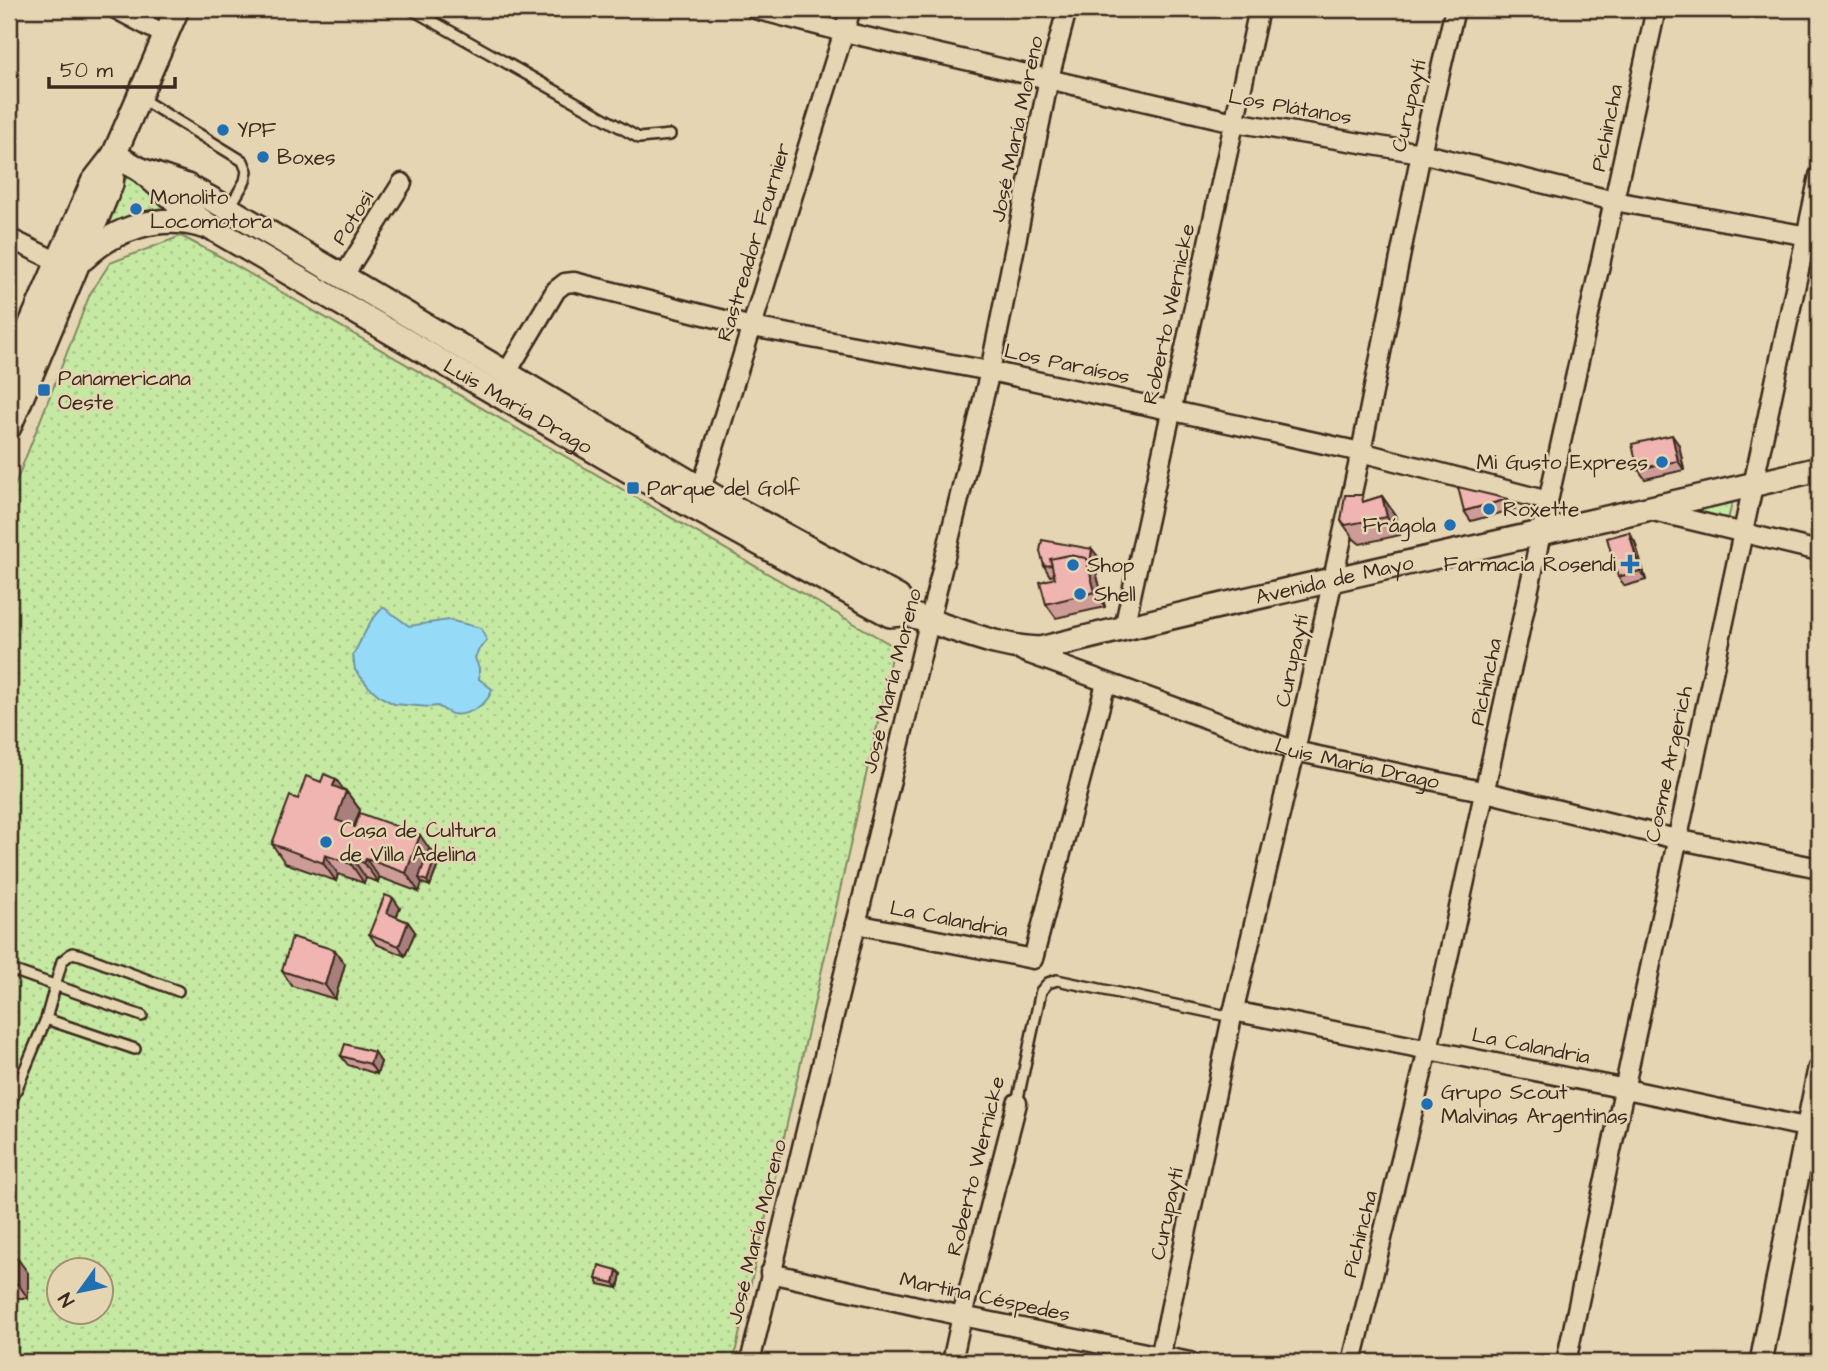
<svg xmlns="http://www.w3.org/2000/svg" width="1828" height="1371" font-family="'Architects Daughter',sans-serif">
	<defs>
		<pattern id="park-dots" width="8" height="8" patternUnits="userSpaceOnUse" patternTransform="scale(1.75)"><rect width="8" height="8" fill="#c5e9a2"/><path d="M2 2h.1M6 6h.1" fill="none" stroke="#aac88b" stroke-width="1.8" stroke-linecap="round"/></pattern>
	</defs>
	<rect width="100%" height="100%" fill="#e6d5b2"/>
	<filter id="ink" filterUnits="userSpaceOnUse"><feTurbulence type="fractalNoise" baseFrequency=".0143" numOctaves="2"/><feDisplacementMap in="SourceGraphic" scale="14" xChannelSelector="R" yChannelSelector="G"/><feConvolveMatrix kernelMatrix="1 2 1 2 8 2 1 2 1" color-interpolation-filters="sRGB"/></filter>
	<g filter="url(#ink)">
		<path fill="url(#park-dots)" stroke="#808a60" stroke-width="2" fill-rule="evenodd" d="M130 176 167 205 168 210 156 211 109 231 104 228C110 212 114 184 130 176Z
			M181 236 219 256 893 646 881 709 733 1362H9V500L90 294 110 263ZM60 1270H102V1312H60Z
			M1733 499 1727 524 1690 516 1686 509Z"/>
		<path fill="#95dbf7" stroke="#7194a0" stroke-width="2" d="M383 607 409 626 449 620 481 628 487 641 479 649 475 658 479 668V679L492 689C489 704 467 717 452 714 446 712 442 708 437 706L429 707 394 704 381 697 369 687 355 670 353 655 371 621Z"/>
		<g fill="none" stroke-linecap="round" stroke-linejoin="round">
			<defs>
				<path id="service" d="M411 9 639 138 670 135
					M140 98 243 161 247 171 245 181 230 207
					M9 969 142 1016
					M46 1019 135 1049
					M1017 1103 1041 991 1048 983 1057 980 1232 1017
					M9 1107 46 1019 62 961 72 953 81 955 178 991"/>
				<g id="minor">
					<path d="M116 9 165 35"/>
					<path d="M755 9 844 32 1234 122 1421 153 1614 201 1819 238"/>
					<path d="M9 238 58 262"/>
					<path d="M343 277 402 183"/>
					<path d="M507 372 556 290 565 283 574 282 752 327 990 371 1361 452 1548 501"/>
					<path d="M701 489 851 9"/>
					<path d="M1649 510 1819 551"/>
					<path d="M1124 628 1259 9"/>
					<path id="s1" d="M1024 652 1295 751 1486 792 1676 839 1819 868"/>
					<path d="M856 924 1033 959 1106 683"/>
					<path d="M1233 1011 1626 1089 1819 1130"/>
					<path d="M770 1273 962 1316 1190 1362"/>
					<path d="M750 1362 990 371 1049 78 1067 9"/>
					<path d="M952 1362 962 1316 1017 1103"/>
					<path d="M1159 1362 1232 1017 1295 751 1361 452 1421 153 1455 9"/>
					<path d="M1352 1362 1428 1049 1656 9"/>
					<path d="M1566 1362 1819 176"/>
				</g>
				<path id="tertiary" d="M1761 1362 1819 1069"/>
				<g id="secondary">
					<path d="M114 155 141 170 187 186 229 209 725 503 898 597 908 613"/>
					<path id="s2" d="M141 170 190 213 217 231 662 490 890 615C912 612 918 618 938 624 972 635 1004 648 1040 649 1298 584 1560 531 1819 469"/>
					<path d="M84 258C115 228 160 213 203 226"/>
					<path d="M9 374 93 182 114 155 177 9"/>
					<path d="M9 427 111 184 114 155"/>
				</g>
			</defs>
			<use href="#service" stroke="#3b2a1e" stroke-width="14"/>
			<use href="#minor" stroke="#3b2a1e" stroke-width="23"/>
			<use href="#tertiary" stroke="#3b2a1e" stroke-width="26"/>
			<use href="#secondary" stroke="#3b2a1e" stroke-width="28"/>
			<use href="#service" stroke="#e6d5b2" stroke-width="9"/>
			<use href="#minor" stroke="#e6d5b2" stroke-width="18"/>
			<use href="#tertiary" stroke="#e6d5b2" stroke-width="21"/>
			<use href="#secondary" stroke="#e6d5b2" stroke-width="23"/>
		</g>
		<path fill="#ce9c97" stroke="#3b2a1e" stroke-width="2" d="M1679 445 1684 470 1645 479 1638 469Z
			M1382 496 1395 515 1400 535 1360 544 1354 539 1341 521 1366 501Z
			M1508 499 1515 509 1471 521 1464 511Z
			M1635 542 1646 580 1625 586 1618 577Z
			M1092 549 1099 558 1096 572 1105 607 1056 618 1046 604 1055 578 1054 575 1050 576 1044 566Z
			M344 790 346 791 360 810 353 826 437 852 441 857 430 886 422 883 419 892 379 877 378 882 366 878 364 883 338 874 336 881 285 863 272 844 298 799Z
			M400 908 396 917 408 922 415 932 405 956 376 944 369 934Z
			M345 964 335 999 292 986 282 971Z
			M341 1056 381 1062 377 1074 348 1065Z
			M9 1259 28 1273V1298H12L11 1314H9Z
			M621 1274 618 1288 599 1284 596 1279Z"/>
		<path fill="#a87f7b" stroke="#3b2a1e" stroke-width="2" d="M1672 435 1679 445 1684 470 1678 461Z
			M1382 496 1395 515 1400 535 1387 517Z
			M1629 532 1635 542 1646 580 1640 571Z
			M1092 549 1099 558 1096 572 1090 563Z
			M1086 558 1096 572 1105 607 1095 592Z
			M336 779 346 793V791L360 810 349 839 336 820 333 786Z
			M420 835 433 854 419 878 422 883 419 892 406 873Z
			M437 852 441 857 430 886 427 881Z
			M325 855 338 874 336 881 323 863Z
			M353 859 366 878 364 883 351 864Z
			M366 859 379 877 378 882 364 863Z
			M393 898 400 908 394 923 387 913Z
			M408 922 415 932 405 956 399 946Z
			M335 950 345 964 335 999 325 985Z
			M374 1052 381 1062 377 1074 370 1064Z
			M18 1259 28 1273V1298L18 1284Z
			M617 1270 621 1274 618 1288 614 1283Z
			M9 1294 12 1298 11 1314 9 1310Z"/>
		<path fill="#f0b5b0" stroke="#3b2a1e" stroke-width="2" d="M1672 435 1678 461 1638 469 1632 444Z
			M1458 487 1508 499 1464 511Z
			M1345 495H1362L1363 502 1382 496 1387 517 1346 525 1341 521Z
			M1629 532 1640 571 1618 577 1607 538Z
			M1042 540 1092 549 1090 563 1086 558 1069 555 1050 559 1052 565 1044 566 1040 551Z
			M1069 555 1086 558 1095 592 1046 604 1040 582 1055 578 1050 559Z
			M324 774 336 779 333 786 346 791 336 820 355 827 360 813 420 835 406 873 366 859 364 863 353 859 351 864 325 855 323 863 272 844 290 796 298 799 306 776 321 782Z
			M429 849 437 852 427 881 419 878Z
			M385 895 393 898 387 913 408 922 399 946 369 934Z
			M292 937 335 950 325 985 282 971Z
			M345 1044 374 1052 370 1064 341 1056Z
			M9 1259H18V1284H9Z
			M599 1265 617 1270 614 1283 596 1279Z"/>
	</g>
	<g fill="#1f6fb2" stroke="#e6d5b2" stroke-width="2.5">
		<circle cx="223" cy="130" r="7"/>
		<circle cx="263" cy="157" r="7"/>
		<circle cx="136" cy="209" r="7"/>
		<rect x="37" y="383" width="14" height="14" rx="3.5"/>
		<circle cx="1662" cy="462" r="7"/>
		<rect x="626" y="481" width="14" height="14" rx="3.5"/>
		<circle cx="1489" cy="509" r="7"/>
		<circle cx="1450" cy="525" r="7"/>
		<path d="M1626.5 553.5h7v7h7v7h-7v7h-7v-7h-7v-7h7z"/>
		<circle cx="1073" cy="565" r="7"/>
		<circle cx="1080" cy="594" r="7"/>
		<circle cx="326" cy="842" r="7"/>
		<circle cx="1427" cy="1104" r="7"/>
	</g>
	<g text-anchor="middle" dominant-baseline="central" stroke-width="5" stroke-linejoin="round" paint-order="stroke">
		<g font-size="21" fill="#3b2a1e" stroke="#e6d5b2">
			<text transform="translate(1409 106) rotate(-77)">Curupaytí</text>
			<text transform="translate(1290 107) rotate(10)">Los Plátanos</text>
			<text transform="translate(1607 128) rotate(-78)">Pichincha</text>
			<text transform="translate(1017 129) rotate(-78)">José María Moreno</text>
			<text transform="translate(353 218) rotate(-58)">Potosi</text>
			<text transform="translate(754 242) rotate(-73)">Rastreador Fournier</text>
			<text transform="translate(1169 314) rotate(-78)">Roberto Wernicke</text>
			<text transform="translate(1067 364) rotate(12)">Los Paraísos</text>
			<text stroke="none"><textPath href="#s2" startOffset="446">Luis María Drago</textPath></text>
			<text stroke="none"><textPath href="#s2" startOffset="1330">Avenida de Mayo</textPath></text>
			<text transform="translate(1292 661) rotate(-78)">Curupaytí</text>
			<text transform="translate(892 681) rotate(-76)">José María Moreno</text>
			<text transform="translate(1486 682) rotate(-78)">Pichincha</text>
			<text stroke="none"><textPath href="#s1" startOffset="352">Luis María Drago</textPath></text>
			<text transform="translate(1669 764) rotate(-78)">Cosme Argerich</text>
			<text transform="translate(949 919) rotate(11)">La Calandria</text>
			<text transform="translate(1531 1046) rotate(11)">La Calandria</text>
			<text transform="translate(976 1166) rotate(-76)">Roberto Wernicke</text>
			<text transform="translate(1167 1214) rotate(-78)">Curupaytí</text>
			<text transform="translate(757 1232) rotate(-76)">José María Moreno</text>
			<text transform="translate(1360 1234) rotate(-76)">Pichincha</text>
			<text transform="translate(985 1297) rotate(12)">Martina Céspedes</text>
		</g>
		<g font-size="21" fill="#3b2a1e" stroke="#e6d5b2" text-anchor="start">
			<text x="237" y="130">YPF</text>
			<text x="277" y="157">Boxes</text>
			<text x="150" y="197">Monolito<tspan x="150" dy="24">Locomotora</tspan></text>
			<text x="58" y="378">Panamericana<tspan x="58" dy="24">Oeste</tspan></text>
			<text x="1648" y="462" text-anchor="end">Mi Gusto Express</text>
			<text x="647" y="488">Parque del Golf</text>
			<text x="1503" y="509">Roxette</text>
			<text x="1436" y="525" text-anchor="end">Frágola</text>
			<text x="1616" y="564" text-anchor="end">Farmacia Rosendi</text>
			<text x="1087" y="565">Shop</text>
			<text x="1094" y="594">Shell</text>
			<text x="340" y="830">Casa de Cultura<tspan x="340" dy="24">de Villa Adelina</tspan></text>
			<text x="1441" y="1092">Grupo Scout<tspan x="1441" dy="24">Malvinas Argentinas</tspan></text>
		</g>
	</g>
	<rect width="1828" height="1371" fill="none" stroke="#e6d5b2" stroke-width="35"/>
	<rect x="18" y="18" width="1793" height="1336" fill="none" stroke="#3b2a1e" stroke-width="2.5" filter="url(#ink)"/>
	<g transform="translate(80 1291) rotate(237)"><circle r="33" fill="#e6d5b2" stroke="#a29177" stroke-width="2"/>
	<path d="M0-5L12 26L0 18L-12 26Z" fill="#1f6fb2"/>
	<text y="-10" font-size="19" font-weight="bold" text-anchor="middle" fill="#3b2a1e">N</text>
	</g>
	<path d="M49 77v10h126v-10" fill="none" stroke="#3b2a1e" stroke-width="3.5"/>
	<text x="60" y="77" font-size="21" fill="#3b2a1e" stroke="#e6d5b2" stroke-width="5" paint-order="stroke">50 m</text>
</svg>
